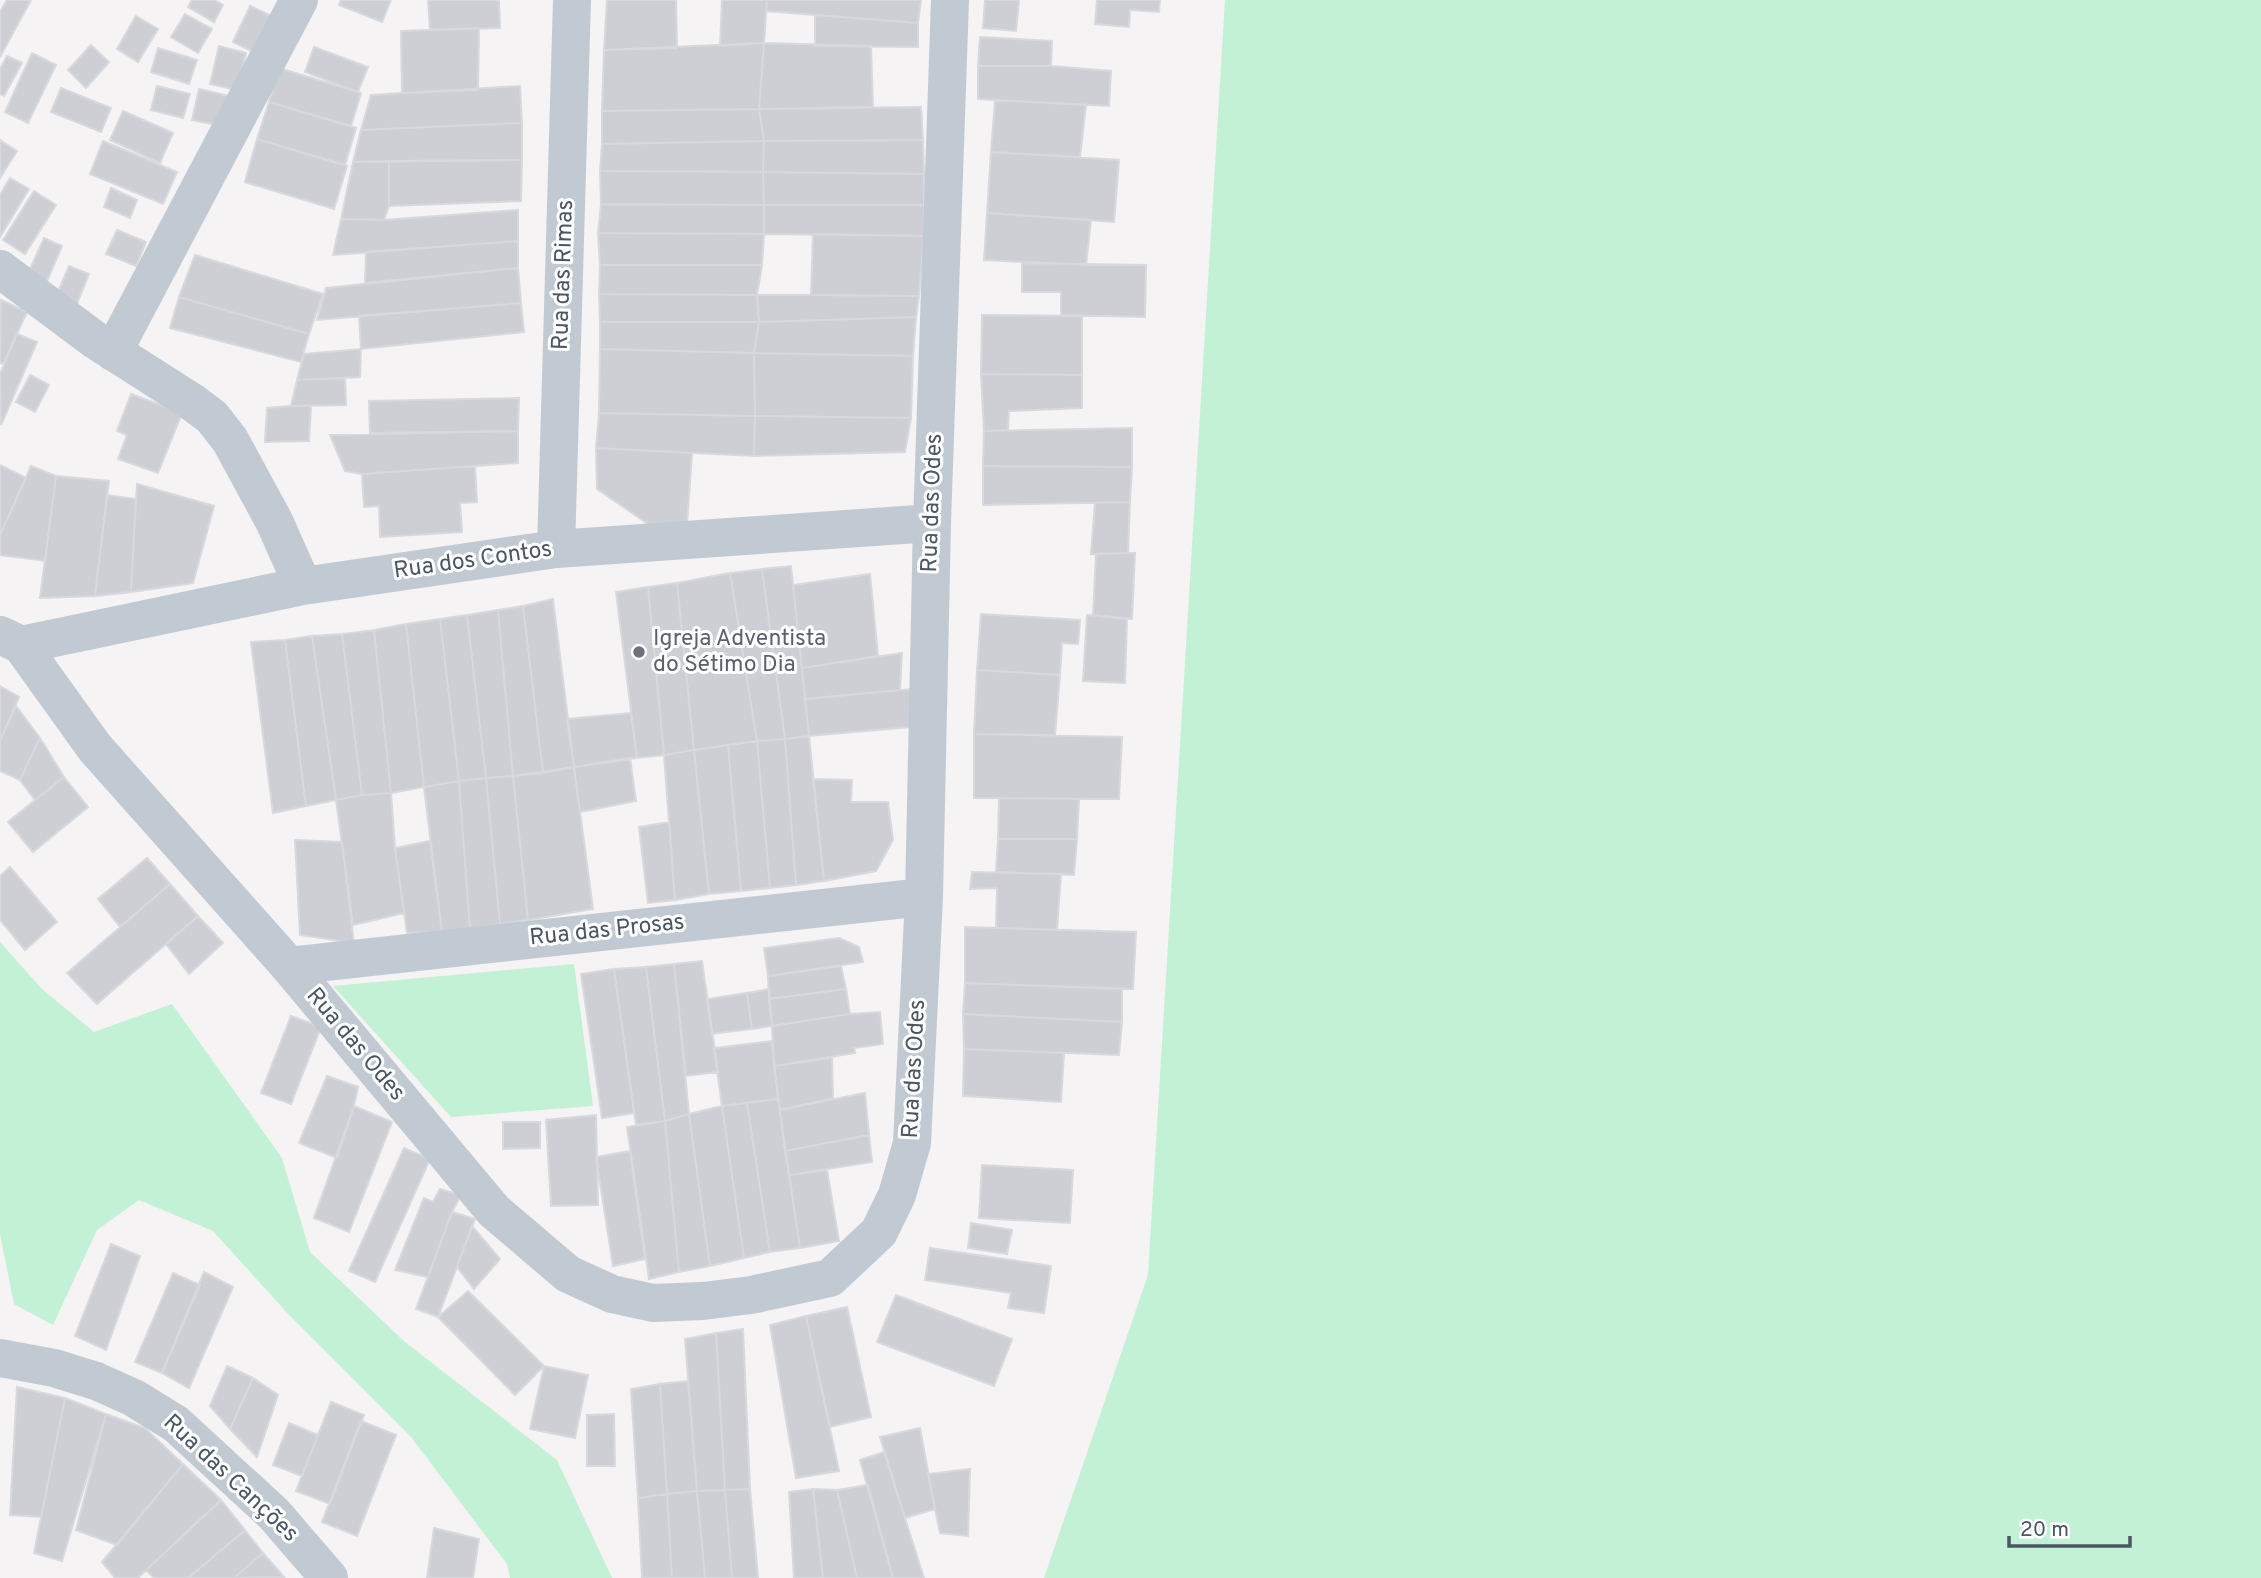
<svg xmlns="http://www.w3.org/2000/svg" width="2261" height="1578" font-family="Overpass,sans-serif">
	<rect width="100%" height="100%" fill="#f5f3f3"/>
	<path fill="#c3f1d5" d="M1225 0H2261V1578H1044L1148 1275Z
		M0 942 42 989 94 1032 172 1004 282 1158 310 1252 405 1342 557 1460 612 1578H510L507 1564 411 1437 290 1316 213 1231 139 1200 97 1230 53 1325 14 1304 0 1234Z
		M574 964 593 1106 451 1117 333 986Z"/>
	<path fill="#cdcfd5" stroke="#d7d9de" stroke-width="2" d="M7 0H31L0 57V12Z
		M192 0H214L223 5 214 22 188 7Z
		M341 0H391L382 22 339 5Z
		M428 0H499L500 28 430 30Z
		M607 0H676L677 48 604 50Z
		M722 0H767L764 43 720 46Z
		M767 0H921L918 23 766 11Z
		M985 0H1019L1016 31 983 28Z
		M1097 0H1160L1159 12 1130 10 1129 27 1095 24Z
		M250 6 276 18 258 54 233 42Z
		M185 14 212 29 198 53 171 37Z
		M815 15 918 23V47L815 46Z
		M136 16 158 29 138 62 117 49Z
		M479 28 478 90 402 93 401 31Z
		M980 37 1052 41 1051 66H978Z
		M764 43 871 46 873 107 759 109Z
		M764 43 759 109 602 111 604 50Z
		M91 45 109 62 86 88 68 70Z
		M219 46 246 53 237 90 210 84Z
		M314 47 368 67 358 92 305 72Z
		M158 48 197 60 189 84 151 72Z
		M32 53 56 65 28 123 5 112Z
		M7 56 22 63 4 96 0 94V69Z
		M978 66H1051L1111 71 1109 106 978 99Z
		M279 68 361 93 351 126 269 102Z
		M157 86 190 94 183 118 151 110Z
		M520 86 522 123 361 130 371 95Z
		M61 88 111 108 101 132 51 112Z
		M199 89 233 97 227 127 192 120Z
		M995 100 1086 105 1080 157 991 152Z
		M269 102 356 128 345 165 257 139Z
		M921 107 923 140 764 141 759 109Z
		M759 109 764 141 602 144V111Z
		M123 111 173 133 160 163 110 140Z
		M522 123V160L353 162 361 130Z
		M257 139 347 166 334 209 245 182Z
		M0 140 17 151 0 178Z
		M923 140 924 174 763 172 764 141Z
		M103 141 177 172 163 204 90 174Z
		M764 141 763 172 600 171 602 144Z
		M991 152 1119 160 1114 222 987 213Z
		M522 160 521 201 389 206V161Z
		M389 161V206L384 220 341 219 353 162Z
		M600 171 763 172 764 205 601 204Z
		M763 172 924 174V205H764Z
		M10 178 29 189 0 237V195Z
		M111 188 137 200 130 218 104 207Z
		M34 191 56 205 25 254 3 240Z
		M601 204 764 205V234L598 233Z
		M764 205H924V236L764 234Z
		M518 210V241L333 255 341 219 384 220Z
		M987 213 1091 220 1086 265 984 260Z
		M117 230 146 242 136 266 106 254Z
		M598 233 764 234 762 265H600Z
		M813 234 924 236 919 296 811 295Z
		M44 238 62 246 45 286 26 278Z
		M518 241V268L365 283 366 252Z
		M195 255 323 294 309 334 179 297Z
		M1022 263 1146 265 1145 317 1061 315V292H1022Z
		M600 265H762L757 295 599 294Z
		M69 266 89 274 74 311 53 303Z
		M518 268 521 303 317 320 326 288Z
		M599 294 757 295 759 322H600Z
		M757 295H811L919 296 916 317 759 322Z
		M179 297 309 334 301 362 170 328Z
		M1 300 27 312 3 364 0 363Z
		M521 303 524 332 361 349 359 316Z
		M982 315 1082 316V375L981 374Z
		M916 317 913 356 754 353 759 322Z
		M600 322H759L754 353 600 349Z
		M17 334 37 342 1 425 0 374Z
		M361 349 360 377 297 380 304 354Z
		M600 349 754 353 755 416 599 413Z
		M754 353 913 356 911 418 755 416Z
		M981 374 1082 375V408L1009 411 1008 430 984 431Z
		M30 375 49 385 35 412 16 402Z
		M345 378 346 405 291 406 297 380Z
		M131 394 182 413 158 473 118 459 127 435 117 431Z
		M519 398 518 431 370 433 369 401Z
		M291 406H311L309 441 265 442 267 408Z
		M599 413 755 416 754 456 596 448Z
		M755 416 911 418 905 452 754 456Z
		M1132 428V467L983 466 984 431Z
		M518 431V463L362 474 345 471 330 435Z
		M596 448 692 453 687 524 651 526 597 489Z
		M0 465 26 478 0 535Z
		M31 466 56 476 45 561 0 555V535Z
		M475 466 477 502 460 503 462 532 380 537 379 506 364 507 362 474Z
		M983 466 1132 467 1130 502 983 505Z
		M56 476 109 481 95 596 40 598Z
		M137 484 214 506 193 583 131 592Z
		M107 495 136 499 131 592 95 596Z
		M1130 502 1128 553 1091 554 1095 503Z
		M1128 553H1135L1132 619 1093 615 1096 554Z
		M791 566 809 736 785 739 762 569Z
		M762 569 785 739 757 741 730 573Z
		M730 573 757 741 694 750 677 583Z
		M870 574 878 656 802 668 793 585Z
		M677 583 694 750 664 755 648 587Z
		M648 587 664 755 637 758 616 592Z
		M553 599 574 767 543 773 523 606Z
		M523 606 543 773 513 776 498 610Z
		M498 610 513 776 486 778 467 615Z
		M981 614 1080 620 1078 644 1062 643 1060 675 977 670Z
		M467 615 486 778 459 781 440 619Z
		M1087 615 1127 619 1125 683 1083 681Z
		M440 619 459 781 424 787 406 624Z
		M406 624 424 787 391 793 374 630Z
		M374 630 391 793 362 795 342 634Z
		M342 634 362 795 336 800 312 636Z
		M312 636 336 800 306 806 285 640Z
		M285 640 306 806 273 813 251 642Z
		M902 653 900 690 805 699 802 668Z
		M977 670 1060 675 1055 735 974 734Z
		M0 686 19 697 0 741Z
		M912 689 910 727 809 736 805 699Z
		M16 706 40 738 20 780 0 771V741Z
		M631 713 637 758 574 767 567 719Z
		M974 734 1122 737 1119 799 974 798Z
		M809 736 824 881 796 885 785 739Z
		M40 738 64 777 35 800 20 780Z
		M785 739 796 885 770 888 757 741Z
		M757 741 770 888 741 891 728 745Z
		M728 745 741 891 709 894 694 750Z
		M694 750 709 894 675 900 664 755Z
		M630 758 636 801 580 812 574 767Z
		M574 767 593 909 528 920 513 776Z
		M513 776 528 920 500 924 486 778Z
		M64 777 88 807 33 852 8 822Z
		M486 778 500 924 470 929 459 781Z
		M813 779 852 780 851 802H888L893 840 876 871 824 881Z
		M459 781 470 929 442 932 424 787Z
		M391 793 395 848 404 913 353 925 336 800 362 795Z
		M999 798 1079 799 1077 839H998Z
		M669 822 675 900 648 903 639 827Z
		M998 839H1077L1074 875 996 872Z
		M295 840 342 842 354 943 300 935Z
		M430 841 442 932 407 933 395 848Z
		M147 858 170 884 120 927 98 899Z
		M10 867 57 922 25 950 0 920V876Z
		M972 872 1061 874 1057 930 996 928 997 888 970 889Z
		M170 884 198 916 97 1004 67 973Z
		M198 916 223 943 189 974 166 944Z
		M965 927 1136 932 1133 989 965 983Z
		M839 938 859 947 863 962 768 976 764 948Z
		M702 961 718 1072 686 1076 674 964Z
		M674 964 689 1114 665 1121 646 967Z
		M841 966 846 989 769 999 768 976Z
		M646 967 665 1121 636 1125 614 969Z
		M614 969 634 1113 602 1118 581 974Z
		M965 983 1122 989V1022L963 1014Z
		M769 989 772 1026 752 1029 747 993Z
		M846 989 850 1014 772 1026 769 999Z
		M747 993 752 1029 712 1034 707 999Z
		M880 1012 883 1044 854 1048 855 1053 774 1066 772 1026 850 1014Z
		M963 1014 1122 1022 1119 1055 964 1049Z
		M291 1016 321 1027 291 1104 261 1093Z
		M772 1041 778 1099 722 1106 714 1048Z
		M964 1049 1064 1053 1061 1102 963 1096Z
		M832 1058 833 1098 780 1110 774 1066Z
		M327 1076 358 1087 354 1106 337 1158 299 1143Z
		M865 1093 869 1135 785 1151 780 1110Z
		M778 1099 800 1248 770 1252 747 1103Z
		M747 1103 770 1252 744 1258 722 1106Z
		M354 1106 392 1122 349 1232 314 1218Z
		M722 1106 744 1258 710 1266 689 1114Z
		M689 1114 710 1266 679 1272 665 1121Z
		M596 1115 598 1205 551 1206 546 1120Z
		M665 1121 679 1272 649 1279 627 1127Z
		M503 1122H540V1148L503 1149Z
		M869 1135 872 1162 789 1175 785 1151Z
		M404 1148 430 1159 375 1282 349 1271Z
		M630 1151 645 1259 613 1266 596 1157Z
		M982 1165 1073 1170 1070 1223 979 1218Z
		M827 1170 839 1241 800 1248 789 1175Z
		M440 1189 461 1195 452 1212 428 1277 395 1270 424 1198 433 1202Z
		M452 1212 475 1219 438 1317 416 1309Z
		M971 1223 1012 1230 1007 1254 968 1248Z
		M472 1226 500 1259 474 1289 457 1267Z
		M111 1244 140 1256 106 1350 75 1336Z
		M930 1248 1051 1266 1044 1313 1008 1308 1011 1293 925 1280Z
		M204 1272 233 1287 189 1388 162 1373Z
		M173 1273 200 1285 162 1373 135 1362Z
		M468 1291 544 1366 515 1395 438 1317Z
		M896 1295 1012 1339 994 1386 877 1342Z
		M847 1307 871 1417 830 1427 806 1316Z
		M806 1316 839 1471 796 1478 770 1325Z
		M743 1329 750 1489 725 1490 716 1333Z
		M716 1333 725 1490 697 1491 685 1339Z
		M227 1366 253 1378 230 1429 210 1406Z
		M544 1366 588 1375 575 1438 530 1429Z
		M253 1378 278 1395 257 1457 230 1429Z
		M688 1381 697 1491 667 1494 660 1384Z
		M660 1384 667 1494 638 1498 631 1389Z
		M17 1387 65 1398 41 1517 10 1515Z
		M65 1398 106 1414 62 1561 34 1553Z
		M331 1402 364 1415 330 1504 296 1491Z
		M106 1414 145 1428 183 1464 117 1545 76 1530Z
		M614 1414 615 1466H587V1415Z
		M361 1421 396 1435 357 1536 322 1522Z
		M289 1423 318 1435 302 1476 273 1465Z
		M920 1428 935 1509 905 1518 880 1437Z
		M884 1452 905 1518 924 1578H893L860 1460Z
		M183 1464 221 1500 138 1578H115L102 1562Z
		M970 1469 968 1536 940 1533 928 1474Z
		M868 1485 893 1578H857L837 1490Z
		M750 1489 758 1578H732L725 1490Z
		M813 1489 823 1578H794L789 1492Z
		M813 1489 837 1490 857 1578H823Z
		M725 1490 732 1578H705L697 1491Z
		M697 1491 705 1578H672L667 1494Z
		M667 1494 672 1578H642L638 1498Z
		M221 1500 245 1530 188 1578H154L146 1570Z
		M434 1528 479 1539 473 1578H427Z
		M245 1530 263 1553 234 1578H188Z
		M263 1553 284 1577 234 1578Z"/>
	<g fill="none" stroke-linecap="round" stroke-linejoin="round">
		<path stroke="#c1cad2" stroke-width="38" d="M0 269 95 340 192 402 212 417 230 440 274 521 303 586
			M113 352 299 0
			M556 549 572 0
			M0 635 21 645 95 748 289 966 494 1211 568 1274 612 1294 653 1303 703 1301 751 1295 830 1278 879 1232 897 1195 912 1143 924 897 932 523 950 0
			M21 645 303 586 556 549 932 523
			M289 966 924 897
			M0 1358 54 1368 96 1381 134 1398 176 1424 274 1514 329 1578"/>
	</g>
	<circle fill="#6b7280" stroke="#fff" stroke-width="2.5" cx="639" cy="652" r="7"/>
	<g text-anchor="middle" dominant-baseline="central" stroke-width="6" stroke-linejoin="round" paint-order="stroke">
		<g font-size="23" fill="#4a5661" stroke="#fff">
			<text transform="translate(564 275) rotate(-88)">Rua das Rimas</text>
			<text transform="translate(933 503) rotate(-88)">Rua das Odes</text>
			<text transform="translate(473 561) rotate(-8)">Rua dos Contos</text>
			<text transform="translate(607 931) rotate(-6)">Rua das Prosas</text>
			<text transform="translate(355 1045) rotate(50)">Rua das Odes</text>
			<text transform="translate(915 1069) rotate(-87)">Rua das Odes</text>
			<text transform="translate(230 1479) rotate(43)">Rua das Canções</text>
		</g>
		<g font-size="23" fill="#5b616d" stroke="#fff" text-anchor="start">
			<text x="653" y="639">Igreja Adventista<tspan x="653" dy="26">do Sétimo Dia</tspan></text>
		</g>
	</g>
	<path d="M2009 1536v10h121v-10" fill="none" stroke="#4a5661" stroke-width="3.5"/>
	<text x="2020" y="1536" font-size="21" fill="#4a5661" stroke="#ffffff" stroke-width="5" paint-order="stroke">20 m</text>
</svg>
